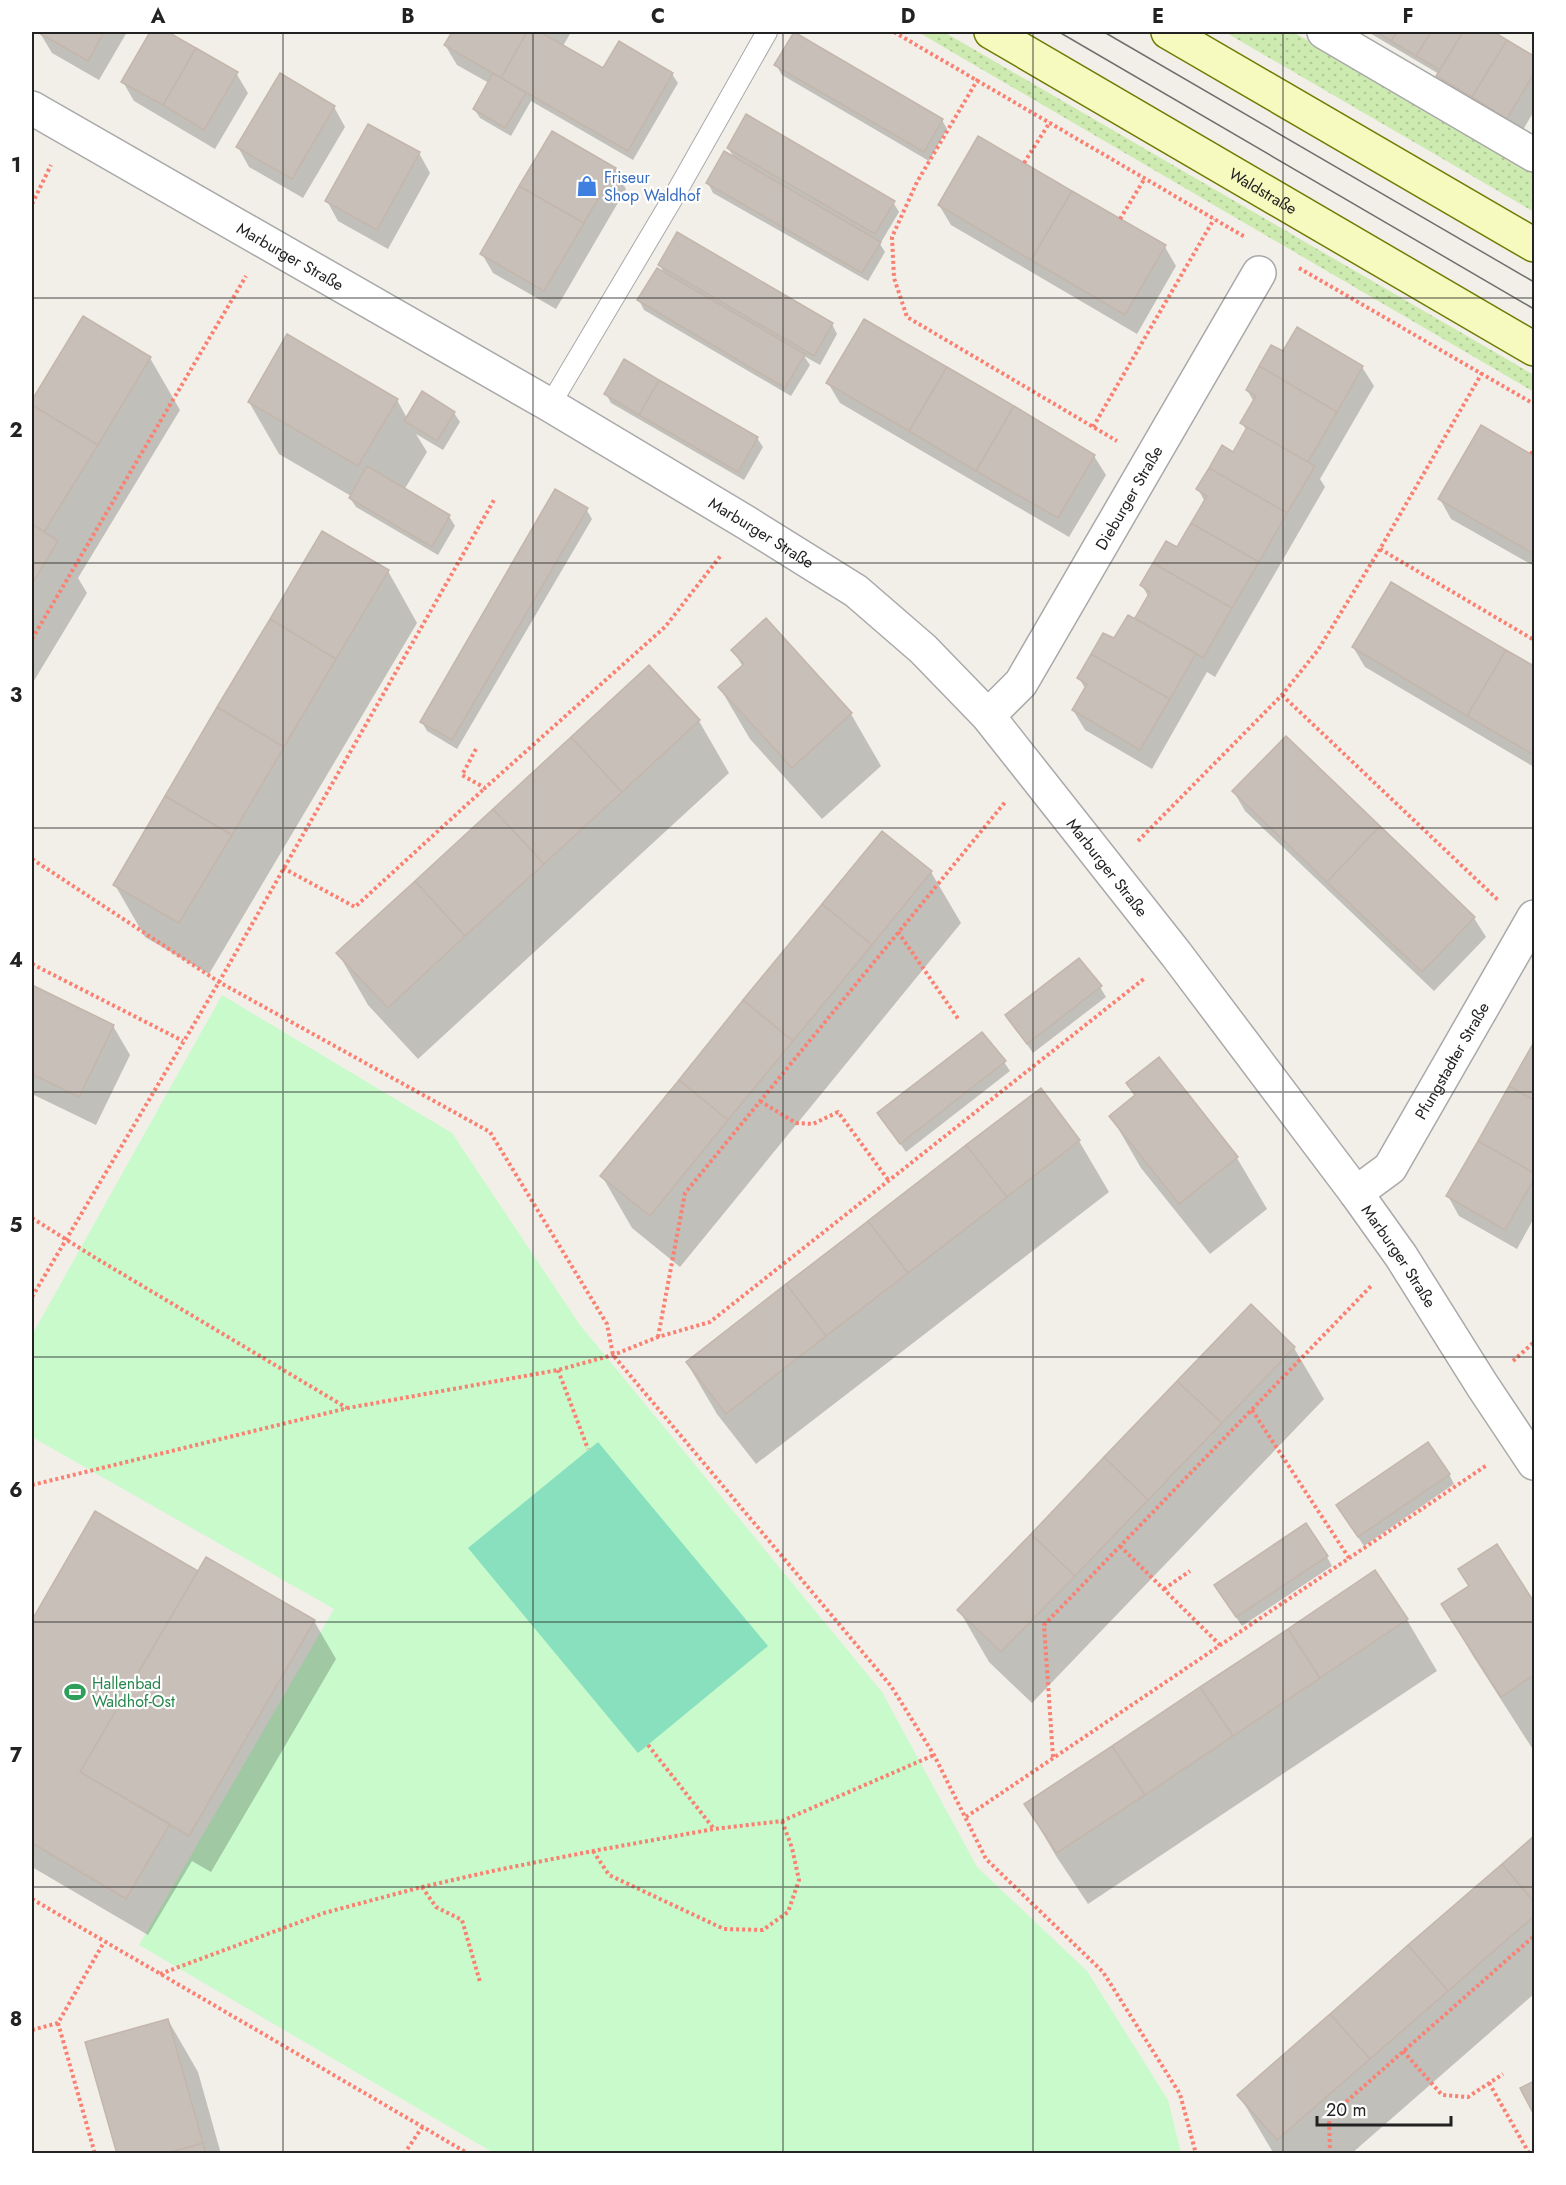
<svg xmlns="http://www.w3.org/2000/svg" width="1566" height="2185" font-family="Jost,sans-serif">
	<defs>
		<pattern id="grass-dots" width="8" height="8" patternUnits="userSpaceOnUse" patternTransform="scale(1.5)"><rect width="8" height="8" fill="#cdebb0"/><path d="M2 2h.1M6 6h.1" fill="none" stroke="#b0c997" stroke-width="1.8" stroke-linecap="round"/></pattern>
	</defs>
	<rect width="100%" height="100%" fill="#f2efe9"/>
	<path fill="url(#grass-dots)" d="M918 32H944L1534 375V392Z
		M1225 32H1293L1534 172V212Z"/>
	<path fill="#c8facc" d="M222 995 452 1133 580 1325 882 1692 977 1867 1087 1971 1168 2100 1181 2153H494L139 1945 334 1609 32 1437V1335Z"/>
	<path fill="#88e0be" d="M598 1442 768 1646 638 1753 468 1548Z"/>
	<path fill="#0003" d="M41 32H127L99 80 52 53 40 33Z
		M152 32H165L236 73 248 93 215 149 134 101 123 82Z
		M453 32H571L563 46 604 70 672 74 678 83 633 160 531 101 511 136 480 118 474 109 489 83 457 65 445 45Z
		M1368 32H1491L1534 58V111L1519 137 1449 95 1439 74Z
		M776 65 942 120 947 129 929 161 782 75Z
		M334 107 345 127 303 198 249 167 238 147Z
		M728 148 893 202 899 212 880 244 885 252 868 281 713 193 708 183 735 159Z
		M419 153 430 173 388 249 338 221 327 201Z
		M615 169 626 189 556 309 493 273 482 254Z
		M939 205 1165 247 1176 266 1137 334 951 225Z
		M660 265 832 324 837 334 820 365 804 356 810 365 791 396 644 310 639 300 665 275Z
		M84 318 150 358 180 410 78 578 87 593 32 684V403Z
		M1283 354 1362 367 1374 386 1320 479 1325 487 1215 677 1207 672 1152 769 1085 730 1073 710 1086 690 1079 678 1136 621 1149 598 1142 585 1178 549 1205 502 1198 489 1234 454 1247 431 1242 423 1254 402 1247 390Z
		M828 383 1094 456 1106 475 1069 537 840 403Z
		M606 394 757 438 763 447 744 480 611 403Z
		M397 400 407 418 454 413 460 422 443 450 416 434 427 452 404 490 449 516 455 526 438 555 356 507 350 498 351 496 279 454 249 402Z
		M1481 427 1534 457V566L1451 519 1440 499Z
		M586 509 592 519 457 749 427 731 422 722Z
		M388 571 417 623 209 974 145 937 115 885Z
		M1391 584 1534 668V767L1365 667 1353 647Z
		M766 621 851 714 881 766 822 819 750 739 720 688 743 667 733 650Z
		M699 721 729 773 418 1059 368 1005 338 953Z
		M1234 792 1474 918 1486 937 1434 991 1245 811Z
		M931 872 961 923 680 1267 632 1228 602 1176Z
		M32 986 113 1026 130 1055 96 1125 32 1094Z
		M1100 987 1106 997 1033 1053 1007 1016Z
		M1534 1045V1218L1517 1249 1459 1216 1448 1196Z
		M1004 1062 1010 1071 906 1152 879 1114Z
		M1128 1083 1237 1158 1267 1209 1210 1254 1141 1168 1111 1116 1136 1097Z
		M1041 1090 1079 1141 1109 1192 756 1464 717 1414 687 1363Z
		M1294 1348 1324 1399 1032 1703 989 1662 959 1610Z
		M1449 1474 1454 1484 1364 1546 1343 1515Z
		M95 1513 198 1574 314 1621 336 1659 211 1872 192 1861 148 1935 32 1867V1623Z
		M1497 1546 1534 1604V1746L1532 1748 1473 1656 1443 1605 1470 1587Z
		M1327 1557 1332 1566 1242 1626 1221 1595Z
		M1375 1572 1407 1620 1437 1671 1088 1904 1056 1856 1026 1805Z
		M1534 1838V1994L1351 2154H1274L1239 2095Z
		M168 2020 198 2072 221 2154H118Z"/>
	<path fill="#c7bfb8" stroke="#c4b6ab" stroke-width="1.5" d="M40 32H104L88 61 39 33Z
		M150 32H168L196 48 163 105 121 82Z
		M452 32H527L501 78 444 45Z
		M527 32H540L603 68 619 41 673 73 628 151 501 78Z
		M794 32 943 119 924 152 774 65Z
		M1376 32H1397L1391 41Z
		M1397 32H1431L1416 56 1391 41Z
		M1431 32H1463L1440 70 1416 56Z
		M1463 32H1494L1507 40 1472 97 1436 76Z
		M1507 40 1534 56V73L1507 119 1472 97Z
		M196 48 238 72 204 130 163 105Z
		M280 73 335 106 292 179 236 147Z
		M493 73 526 93 505 128 473 109Z
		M746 114 895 201 875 234 727 148Z
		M368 124 420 152 377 230 325 201Z
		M552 131 616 168 584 223 519 186Z
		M978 136 1072 191 1031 260 938 205Z
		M724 151 881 242 862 273 706 183Z
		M519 186 584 223 544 291 480 254Z
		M1072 191 1166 245 1125 315 1031 260Z
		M677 232 833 323 814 356 658 265Z
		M657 268 805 354 785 388 637 300Z
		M83 316 151 357 98 445 32 405V400Z
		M864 319 947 367 909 431 826 383Z
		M1297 327 1363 366 1337 412 1259 366 1271 345 1283 351Z
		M287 334 398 399 358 466 248 402Z
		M624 359 659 380 639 415 604 394Z
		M1259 366 1337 412 1308 462 1240 423 1256 396 1246 390Z
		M947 367 1014 406 976 471 909 431Z
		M659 380 758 437 738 472 639 415Z
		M422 391 455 412 437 441 404 421Z
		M32 405 98 445 44 532 32 524Z
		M1014 406 1095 455 1058 518 976 471Z
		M1481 425 1534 456V554L1438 499Z
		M1247 427 1315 466 1287 513 1209 468 1222 445 1233 452Z
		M367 466 450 515 432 547 349 498Z
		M1209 468 1287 513 1259 562 1191 523 1207 496 1196 489Z
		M555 489 588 508 452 740 420 722Z
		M1191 523 1259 562 1232 608 1153 563 1166 541 1177 547Z
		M32 524 58 541 32 584Z
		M322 531 389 570 336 659 270 619Z
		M1153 563 1232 608 1203 658 1135 618 1150 592 1140 585Z
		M1391 582 1506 650 1467 716 1352 647Z
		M1128 615 1196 653 1170 699 1091 654 1103 633 1114 638Z
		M766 618 852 713 792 768 718 687 744 664 731 650Z
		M270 619 336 659 284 747 217 707Z
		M1506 650 1534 666V755L1467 716Z
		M1091 654 1170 699 1140 750 1072 710 1087 684 1077 678Z
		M649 665 700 720 622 792 571 737Z
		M217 707 284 747 232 835 165 796Z
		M1286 736 1380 826 1327 882 1232 791Z
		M571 737 622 792 544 864 493 809Z
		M165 796 232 835 179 923 113 885Z
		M493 809 544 864 465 936 415 881Z
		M1380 826 1475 917 1422 972 1327 882Z
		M882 831 932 871 872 945 822 904Z
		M415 881 465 936 388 1008 336 953Z
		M822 904 872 945 793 1041 743 1000Z
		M1079 958 1102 986 1027 1044 1005 1015Z
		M32 985 114 1025 79 1097 32 1074Z
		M743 1000 793 1041 728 1120 679 1080Z
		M982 1032 1006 1061 900 1144 877 1113Z
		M1534 1042V1100L1509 1086Z
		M1159 1057 1238 1157 1179 1204 1109 1116 1135 1095 1126 1083Z
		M679 1080 728 1120 650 1216 600 1176Z
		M1509 1086 1534 1100V1173L1478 1141Z
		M1041 1088 1080 1140 1007 1197 966 1145Z
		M1478 1141 1534 1173V1179L1505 1230 1446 1196Z
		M966 1145 1007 1197 908 1273 868 1221Z
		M868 1221 908 1273 826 1336 786 1284Z
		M786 1284 826 1336 726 1414 686 1362Z
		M1251 1304 1295 1347 1222 1423 1177 1381Z
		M1177 1381 1222 1423 1148 1500 1104 1457Z
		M1428 1442 1450 1474 1358 1537 1336 1505Z
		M1104 1457 1148 1500 1075 1576 1031 1534Z
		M95 1511 198 1571 80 1772 170 1824 126 1899 32 1843V1620Z
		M1306 1523 1328 1556 1236 1617 1214 1585Z
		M1031 1534 1075 1576 1001 1652 957 1610Z
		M1497 1544 1534 1602V1675L1501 1697 1441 1604 1469 1586 1458 1569Z
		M206 1557 315 1620 189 1836 80 1772Z
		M1375 1570 1408 1619 1320 1678 1288 1629Z
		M1288 1629 1320 1678 1233 1736 1200 1687Z
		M1200 1687 1233 1736 1145 1795 1112 1746Z
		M1112 1746 1145 1795 1057 1853 1024 1804Z
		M1534 1836V1902L1502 1864Z
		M1502 1864 1534 1902V1916L1448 1991 1408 1945Z
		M1408 1945 1448 1991 1370 2059 1330 2014Z
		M1330 2014 1370 2059 1277 2140 1237 2095Z
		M168 2019 203 2143 164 2154H117L85 2042Z
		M1534 2081V2115L1520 2088Z
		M203 2143 206 2154H164Z"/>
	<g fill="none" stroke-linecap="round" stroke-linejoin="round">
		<defs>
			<path id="service" d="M550 405 673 198 767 32"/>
			<g id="minor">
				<path d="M1324 32 1534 155"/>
				<path id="s1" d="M32 108 550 405 747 523 856 591 923 649 988 716 1176 954 1356 1193 1401 1256 1482 1385 1534 1463"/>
				<path id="s2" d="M988 716 1021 683 1259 273"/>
				<path id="s3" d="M1356 1193 1390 1168 1534 917"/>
			</g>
			<g id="secondary">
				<path id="s4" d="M991 32 1534 349"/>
				<path d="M1168 32 1534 245"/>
			</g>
		</defs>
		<use href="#service" stroke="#a9a9a9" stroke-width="22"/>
		<use href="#minor" stroke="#a9a9a9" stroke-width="36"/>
		<use href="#secondary" stroke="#707d05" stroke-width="36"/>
		<path stroke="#fa8072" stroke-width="4" stroke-dasharray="3 3" stroke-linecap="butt" d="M894 32 1245 237
			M978 79 917 182 892 237 894 278 907 317 1117 441
			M1024 163 1050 122
			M32 204 51 165
			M1120 219 1145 178
			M1299 268 1534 404
			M1093 427 1214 219
			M1531 454 1534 449
			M1380 549 1534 640
			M32 639 246 276
			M1282 695 1499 901
			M476 749 462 775 485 788 665 627 722 554
			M1138 841 1282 695 1318 650 1380 549 1482 373
			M32 859 219 982 490 1132 607 1324 613 1355 891 1686 934 1755 986 1859 1103 1972 1180 2094 1196 2154
			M283 868 355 907 485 788
			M898 932 959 1020
			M32 964 183 1041
			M760 1101 796 1123 813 1124 838 1112 889 1181
			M32 1218 94 1257 347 1408
			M32 1297 219 982 494 500
			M658 1337 685 1193 1006 801
			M1513 1361 1534 1342
			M558 1370 588 1449
			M1252 1410 1349 1558
			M32 1485 348 1408 558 1370 613 1355 658 1337 710 1322 1145 978
			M1120 1546 1220 1645
			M1164 1589 1190 1571
			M648 1745 714 1829
			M1053 1757 1044 1625 1372 1285
			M966 1817 1487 1465
			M593 1851 609 1875 724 1929 763 1930 788 1912 799 1880 792 1848 782 1821
			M422 1887 436 1907 462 1920 480 1982
			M32 1899 469 2154
			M160 1974 324 1913 422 1887 497 1870 593 1851 714 1829 782 1821 934 1755
			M58 2023 95 2154
			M32 2030 58 2023 104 1942
			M1403 2051 1442 2095 1468 2097 1503 2074
			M1489 2083 1529 2153
			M404 2154 423 2126
			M1330 2154 1329 2117 1534 1936"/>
		<use href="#service" stroke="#fff" stroke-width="20"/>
		<use href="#minor" stroke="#fff" stroke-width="33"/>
		<use href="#secondary" stroke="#f7fabf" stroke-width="33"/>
		<path stroke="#707070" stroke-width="1.5" d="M1059 32 1534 309
			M1104 32 1534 282"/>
	</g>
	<path fill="none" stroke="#222" stroke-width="1.5" stroke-opacity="0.55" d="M283 32V2154M533 32V2154M783 32V2154M1033 32V2154M1283 32V2154M32 298H1534M32 563H1534M32 828H1534M32 1092H1534M32 1357H1534M32 1622H1534M32 1887H1534"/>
	<defs>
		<symbol id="shop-bare" viewBox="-9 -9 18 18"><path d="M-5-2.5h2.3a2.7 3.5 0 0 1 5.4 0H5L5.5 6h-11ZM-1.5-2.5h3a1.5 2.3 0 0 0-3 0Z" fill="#3f7fe0" stroke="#fff" stroke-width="2.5" paint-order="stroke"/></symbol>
		<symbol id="stadium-bare" viewBox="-9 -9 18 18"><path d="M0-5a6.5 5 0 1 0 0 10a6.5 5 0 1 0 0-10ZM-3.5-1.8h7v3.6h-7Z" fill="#2e9e5b" stroke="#fff" stroke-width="2.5" paint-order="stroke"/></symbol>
	</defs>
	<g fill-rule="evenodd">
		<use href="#shop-bare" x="572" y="171" width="30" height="30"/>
		<use href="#stadium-bare" x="60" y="1677" width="30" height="30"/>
	</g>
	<g text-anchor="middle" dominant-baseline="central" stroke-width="4.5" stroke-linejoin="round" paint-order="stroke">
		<g font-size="16" fill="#366cbe" stroke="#fff" text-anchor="start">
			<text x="604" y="177">Friseur<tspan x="604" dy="18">Shop Waldhof</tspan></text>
		</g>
		<g font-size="16" fill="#222" stroke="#fff">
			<text stroke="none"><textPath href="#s4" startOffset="315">Waldstraße</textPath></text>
			<text stroke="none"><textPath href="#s1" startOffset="298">Marburger Straße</textPath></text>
			<text stroke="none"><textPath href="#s2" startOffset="261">Dieburger Straße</textPath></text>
			<text stroke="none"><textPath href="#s1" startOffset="844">Marburger Straße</textPath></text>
			<text stroke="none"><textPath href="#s1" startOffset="1330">Marburger Straße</textPath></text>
			<text stroke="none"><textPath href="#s3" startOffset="166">Pfungstadter Straße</textPath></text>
			<text stroke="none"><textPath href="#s1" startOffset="1816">Marburger Straße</textPath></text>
		</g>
		<g font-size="16" fill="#27864d" stroke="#fff" text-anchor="start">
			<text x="92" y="1683">Hallenbad<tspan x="92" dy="18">Waldhof-Ost</tspan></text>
		</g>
	</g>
	<rect width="1566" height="2185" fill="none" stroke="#ffffff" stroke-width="66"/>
	<path d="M1317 2116v9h134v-9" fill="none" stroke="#222222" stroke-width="3"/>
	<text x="1326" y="2116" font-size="18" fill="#222222" stroke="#ffffff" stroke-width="4.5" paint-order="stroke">20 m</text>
	<rect x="33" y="33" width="1500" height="2119" fill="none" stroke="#222" stroke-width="2"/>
	<g font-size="20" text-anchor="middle" font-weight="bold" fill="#222">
		<text x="158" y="23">A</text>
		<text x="408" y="23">B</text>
		<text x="658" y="23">C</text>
		<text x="908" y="23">D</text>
		<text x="1158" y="23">E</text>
		<text x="1408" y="23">F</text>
		<text x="16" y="172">1</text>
		<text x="16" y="437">2</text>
		<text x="16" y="702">3</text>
		<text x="16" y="967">4</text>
		<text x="16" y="1232">5</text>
		<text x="16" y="1497">6</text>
		<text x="16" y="1762">7</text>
		<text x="16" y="2026">8</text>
	</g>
</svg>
